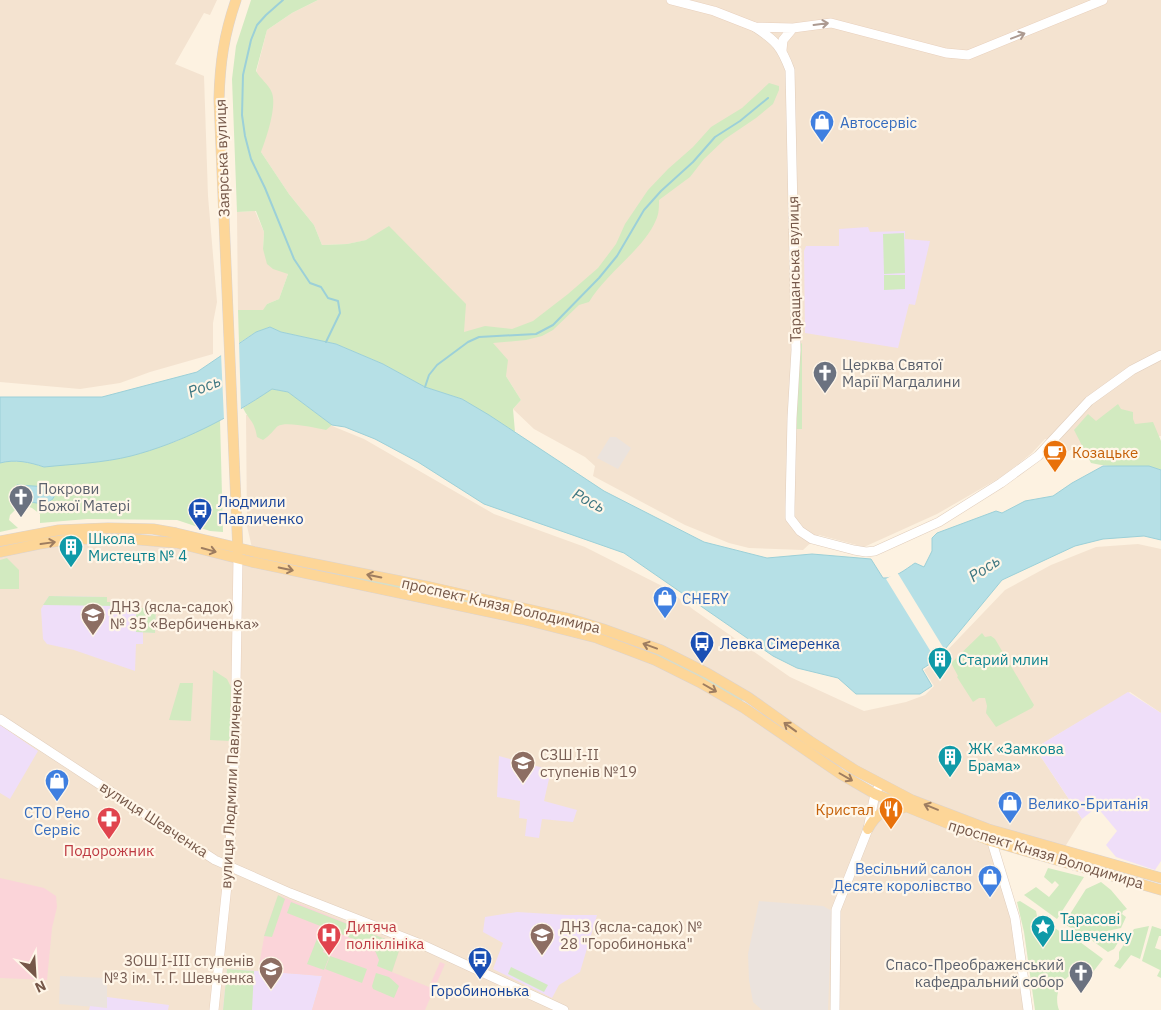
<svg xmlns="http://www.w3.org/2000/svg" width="1161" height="1010" font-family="'IBM Plex Sans',sans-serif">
	<rect width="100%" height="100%" fill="#fdf2e1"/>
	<path fill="#f4e3d0" d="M0 0H217L210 15 204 13 175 64 204 76 208 196 217 302 213 323V354L150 372 120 383 80 389 0 382Z
		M318 0H1161V436L1083 445 1056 456V440L1045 439 1032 453 1003 476 937 514 864 547 819 535 803 550 749 548 729 543 685 525 593 476 595 466 585 457 534 429 513 409 521 400 506 376 469 347 367 240 347 244 322 245 314 225 289 194 261 152 253 85 267 30 292 13Z
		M255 211 264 232 263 249 288 274 279 299 267 304 264 310H238L237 212Z
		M269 412 315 419 364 439 494 514 585 547 666 588 694 610 790 677 864 711 906 702 925 695 934 686 924 670 938 660 1005 590 1051 565 1096 547 1138 544 1161 549V713L1130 692 1035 748 1082 819 1063 850 988 829 855 770 748 697 603 629 253 552 247 526 246 415Z
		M177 543 597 638 655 660 744 708 875 794 991 841 1017 929 1028 1010H0V553L39 544Z"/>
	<path fill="#ebe3dd" d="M610 437H616L631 448 618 469 597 458Z
		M759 901 823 906 832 911 828 1010H762L753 1002 749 980 748 954Z
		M60 976 107 978V1008L59 1004Z"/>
	<path fill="#efdef9" d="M868 227 870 232 905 231V239L930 241 915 305 909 304 898 348 805 333 804 251 806 246H839V229Z
		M49 596 107 597V602H116V606L156 610 155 633 143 632V644H136L135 671 74 650 47 644 43 639 41 609Z
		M1128 692 1161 713V861L1155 870 1116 857 1106 845 1117 831 1097 807 1082 819 1035 748Z
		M0 725 38 751 10 799 0 793Z
		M499 756 551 770 544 801 577 810 573 822 542 819 539 838 525 836 527 819 519 818 520 801 497 797Z
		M517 912 567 915H597L580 972 559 985 552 998 493 969 503 943 483 932 485 917Z
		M227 969 300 974 322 976 312 1010H223Z
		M107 997 169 1005 168 1010H89L90 1006 107 1008Z"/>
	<path fill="#fbd4d9" d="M0 878 44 888 56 896 57 907 52 928 47 980 0 978Z
		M278 895 401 945 392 972 429 987 440 962 445 964 425 1010H312L322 976 258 971 265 932Z"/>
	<path fill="#d2eac0" d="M251 0H318L292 13 267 30 256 71C260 79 269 84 272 93 277 107 266 139 261 152L289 194 314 225 322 245 347 244 366 240 389 226 466 304 464 332 485 326 512 329 533 321 568 294 598 268 616 244 625 224 648 190 668 169 693 147 711 127 742 108 769 83 779 86V90L773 104 756 118 725 139 704 159 690 177 659 200C659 207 659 214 656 220 644 249 607 272 589 302L579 305 553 330 542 336 526 340 493 343 508 360 506 376 521 400 513 409 515 432 462 399 425 387 383 364 336 344 281 332 270 327 256 332 239 343 238 310H263L267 304 279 299 288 274 273 269 267 264 263 249 264 232 256 211 237 212 232 79 236 46Z
		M904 233 905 273 884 274 883 234Z
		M884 275H905V289L884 290Z
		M802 343V429H794L799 345Z
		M272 389 288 392 332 425 326 430C316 428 286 421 278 426 274 429 270 436 263 440L257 437C254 420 250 422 243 408Z
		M1118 404 1121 409 1133 412V419L1135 424 1153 422 1161 441V470C1138 463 1114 469 1091 463L1074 430 1088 414 1096 421Z
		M220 420 223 532 210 531 177 520 87 519 40 523V514L32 508 21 504 10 515 9 520 18 528 0 532V463C15 459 29 462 44 467L130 456 177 441Z
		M261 557 471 600 470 604 260 559Z
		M7 558 19 570V589H0V560Z
		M49 596 107 597V602H116V606L43 605Z
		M479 602C516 611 554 618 591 629 645 645 695 670 743 699L742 702 659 657 478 606Z
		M136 607 156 610 155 633 136 632Z
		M982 633 985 637 991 636 995 639 1034 705 1032 708 996 727 986 713 987 706 985 698H979L973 702 957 677 958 676 951 663Z
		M213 670 227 679 231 687 230 741 210 740Z
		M180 683H193L191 721 169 720Z
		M1048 868 1084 877 1057 919 1024 895 1036 887 1049 897 1059 885 1055 881 1052 884 1044 877Z
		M1101 882 1111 890 1127 909 1123 911 1122 914 1126 917 1121 928 1085 936 1066 925 1065 922 1086 889Z
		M278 895 285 899 272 937 264 936Z
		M1020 901 1036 911 1037 916 1077 943 1080 942 1103 959 1093 972C1070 965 1051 989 1059 1010H1035L1024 932 1017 902Z
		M291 902 350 925 346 936 287 913Z
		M352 926 401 945 392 972 377 966 379 960 373 946 348 937Z
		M1149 926 1140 959 1131 955 1120 969 1114 966 1119 959V952L1134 929Z
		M1152 926 1161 929V936H1159L1155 948 1161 950V978L1157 976 1160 970 1142 961Z
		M320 931 330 935 323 952 330 955 324 970 307 964Z
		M1119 932 1122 936 1114 949 1108 952 1090 939Z
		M330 956 367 969 362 983 325 969Z
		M511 967 548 985 544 992 508 974Z
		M227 969 254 971 252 1010H223Z
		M376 973 389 977 399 986 394 998 373 989 372 986Z"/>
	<path fill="#b6e0e6" stroke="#9cd0d8" d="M270 327 281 332 336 344 383 364 425 387 462 399 489 415 604 491 704 542 767 558 812 554 871 559 883 578C894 579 906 569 915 563L924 567 932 551V538L937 533 996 511 1002 513 1025 501 1053 496 1072 483 1103 466H1149L1161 470V540L1144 536 1103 539 1075 546 1002 580 936 660 922 669 932 686 920 694H856L838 678 797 668 773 656 624 553 484 504 418 462 375 439 345 427 332 425 288 392 272 389C229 418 181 443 131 456 103 463 73 464 44 467 29 462 15 459 0 463V397H102L197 372 256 332Z
		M17 485 50 487 55 494C51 510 29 501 18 499L14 494V488Z"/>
	<path fill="#fdf2e1" d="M239 341 241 412 224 420 221 353Z
		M897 572 946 652 936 660 886 579Z"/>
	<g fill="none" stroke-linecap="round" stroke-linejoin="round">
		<path stroke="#9cd0d8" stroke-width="2" d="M283 0 266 15 257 25 251 40 243 75 242 115 245 136 251 159 265 188 294 259 310 283 321 287 328 298 338 301 340 313 326 342
			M425 387 429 375 437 365 468 342 479 337 536 334 553 325 599 278 617 256 644 210 661 191 693 162 715 137 740 121 768 98"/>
		<defs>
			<path id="tertiary" d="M755 27C776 41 781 46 790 70L796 350 792 418 790 507V518L800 531 812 539 854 550 866 552 875 551 939 522 1001 483 1038 456 1089 401 1132 370 1161 355
				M0 719 215 860 290 893 423 945 564 1010
				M988 829 1015 918 1028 1010
				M835 1010 836 910 868 829 875 794 878 788"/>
			<path id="secondary" d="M671 0 714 11 755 27 793 28 831 23 946 53 968 55 1103 0
				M782 50 783 40 793 28
				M214 1010 229 866 235 745 238 558"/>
			<path id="primary" d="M236 0C224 35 220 62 219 99L238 552
				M0 541 59 530 108 528 153 529 176 533 255 552 430 587 571 619 603 629 661 650 707 673 748 697 810 741 855 770 912 800 988 829 1161 878
				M0 552 39 544 72 539H130L177 543 252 562 522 619 597 638 655 660 699 682 744 708 842 775 875 794 991 841 1161 890
				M868 829C876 814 886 807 903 808"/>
		</defs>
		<use href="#tertiary" stroke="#e1cebd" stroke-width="10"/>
		<use href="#secondary" stroke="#e8d0bd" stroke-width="10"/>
		<use href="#primary" stroke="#dbd3cf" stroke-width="11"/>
		<use href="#tertiary" stroke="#fff" stroke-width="9"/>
		<use href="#secondary" stroke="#fff" stroke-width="9"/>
		<use href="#primary" stroke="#fdd698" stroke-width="10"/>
	</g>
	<defs><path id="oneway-shaft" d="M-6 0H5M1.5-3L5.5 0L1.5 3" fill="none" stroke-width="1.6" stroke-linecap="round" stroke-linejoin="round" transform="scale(1.25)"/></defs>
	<g stroke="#ac9a91">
		<use href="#oneway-shaft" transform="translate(821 24) rotate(-7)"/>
		<use href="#oneway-shaft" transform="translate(1018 36) rotate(-21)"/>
	</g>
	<g stroke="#9e7d60">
		<use href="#oneway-shaft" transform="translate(48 543) rotate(-8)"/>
		<use href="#oneway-shaft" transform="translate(209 550) rotate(15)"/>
		<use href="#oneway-shaft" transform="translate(286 569) rotate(12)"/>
		<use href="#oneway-shaft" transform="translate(374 576) rotate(-169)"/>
		<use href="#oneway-shaft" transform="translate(650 646) rotate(-160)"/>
		<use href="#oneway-shaft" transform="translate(710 688) rotate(30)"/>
		<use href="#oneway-shaft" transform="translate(790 727) rotate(-144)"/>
		<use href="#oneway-shaft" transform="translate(846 777) rotate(30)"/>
		<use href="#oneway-shaft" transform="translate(931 807) rotate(-158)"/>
	</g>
	<defs>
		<symbol id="shop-pin" viewBox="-11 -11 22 30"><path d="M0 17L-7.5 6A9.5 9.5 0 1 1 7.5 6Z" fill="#3f7fe0" stroke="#fff6e8"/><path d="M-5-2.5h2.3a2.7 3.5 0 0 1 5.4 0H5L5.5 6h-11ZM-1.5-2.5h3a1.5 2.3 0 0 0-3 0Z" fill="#fff"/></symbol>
		<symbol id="church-pin" viewBox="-11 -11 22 30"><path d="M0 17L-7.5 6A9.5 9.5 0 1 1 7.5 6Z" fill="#6b7280" stroke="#fff6e8"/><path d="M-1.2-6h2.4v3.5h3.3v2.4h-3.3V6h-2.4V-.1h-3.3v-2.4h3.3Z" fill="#fff"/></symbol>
		<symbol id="cafe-pin" viewBox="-11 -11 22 30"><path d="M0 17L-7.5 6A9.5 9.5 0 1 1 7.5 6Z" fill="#e8710a" stroke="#fff6e8"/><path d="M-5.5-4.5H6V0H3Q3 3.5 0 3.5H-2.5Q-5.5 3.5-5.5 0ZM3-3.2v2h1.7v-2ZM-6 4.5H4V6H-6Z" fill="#fff"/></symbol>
		<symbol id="bus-pin" viewBox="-11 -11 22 30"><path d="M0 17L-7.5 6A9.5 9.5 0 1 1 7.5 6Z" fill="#1a4fb4" stroke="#fff6e8"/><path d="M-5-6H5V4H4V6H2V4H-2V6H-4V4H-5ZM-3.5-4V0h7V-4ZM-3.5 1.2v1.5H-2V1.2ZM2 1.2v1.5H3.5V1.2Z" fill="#fff"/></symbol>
		<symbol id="building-pin" viewBox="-11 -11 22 30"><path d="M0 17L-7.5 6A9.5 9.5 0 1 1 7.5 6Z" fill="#0f9aa8" stroke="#fff6e8"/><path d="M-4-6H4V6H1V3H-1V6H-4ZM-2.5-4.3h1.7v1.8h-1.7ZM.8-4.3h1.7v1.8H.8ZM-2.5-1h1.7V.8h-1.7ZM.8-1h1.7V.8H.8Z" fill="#fff"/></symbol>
		<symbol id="school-pin" viewBox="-11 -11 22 30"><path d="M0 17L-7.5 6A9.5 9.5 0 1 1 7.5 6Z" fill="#8d6e63" stroke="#fff6e8"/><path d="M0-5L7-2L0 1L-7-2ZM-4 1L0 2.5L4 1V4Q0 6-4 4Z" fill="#fff"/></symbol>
		<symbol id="restaurant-pin" viewBox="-11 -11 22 30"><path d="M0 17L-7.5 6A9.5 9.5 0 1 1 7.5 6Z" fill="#e8710a" stroke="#fff6e8"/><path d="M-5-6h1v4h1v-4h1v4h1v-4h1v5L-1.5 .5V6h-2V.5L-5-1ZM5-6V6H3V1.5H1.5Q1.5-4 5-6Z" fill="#fff"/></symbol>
		<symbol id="pharmacy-pin" viewBox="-11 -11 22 30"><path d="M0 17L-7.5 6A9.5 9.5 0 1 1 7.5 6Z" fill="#e0444e" stroke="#fff6e8"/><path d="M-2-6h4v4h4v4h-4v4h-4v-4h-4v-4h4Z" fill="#fff"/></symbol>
		<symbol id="sight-pin" viewBox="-11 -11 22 30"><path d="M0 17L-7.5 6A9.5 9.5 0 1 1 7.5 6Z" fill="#0f9aa8" stroke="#fff6e8"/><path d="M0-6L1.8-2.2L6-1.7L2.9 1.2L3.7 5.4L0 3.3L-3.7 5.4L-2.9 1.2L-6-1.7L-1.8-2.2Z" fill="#fff"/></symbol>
		<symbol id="hospital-pin" viewBox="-11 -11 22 30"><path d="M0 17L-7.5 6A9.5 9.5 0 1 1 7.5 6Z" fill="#e0444e" stroke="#fff6e8"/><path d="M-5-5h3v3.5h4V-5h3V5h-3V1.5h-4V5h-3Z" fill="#fff"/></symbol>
	</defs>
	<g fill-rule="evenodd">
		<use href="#shop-pin" x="808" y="108" width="28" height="38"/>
		<use href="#church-pin" x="811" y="359" width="28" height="38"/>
		<use href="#cafe-pin" x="1041" y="438" width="28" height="38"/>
		<use href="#church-pin" x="7" y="483" width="28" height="38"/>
		<use href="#bus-pin" x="186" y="496" width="28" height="38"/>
		<use href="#building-pin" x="57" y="533" width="28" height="38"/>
		<use href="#shop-pin" x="651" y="584" width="28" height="38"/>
		<use href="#school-pin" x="79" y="601" width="28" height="38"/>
		<use href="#bus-pin" x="688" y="629" width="28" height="38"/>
		<use href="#building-pin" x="926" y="645" width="28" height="38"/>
		<use href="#building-pin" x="936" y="743" width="28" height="38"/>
		<use href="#school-pin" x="509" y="749" width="28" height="38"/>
		<use href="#shop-pin" x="43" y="767" width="28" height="38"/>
		<use href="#shop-pin" x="996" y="789" width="28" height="38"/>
		<use href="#restaurant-pin" x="877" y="795" width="28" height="38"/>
		<use href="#pharmacy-pin" x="95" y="805" width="28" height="38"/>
		<use href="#shop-pin" x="976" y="863" width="28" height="38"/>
		<use href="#sight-pin" x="1029" y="913" width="28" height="38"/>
		<use href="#hospital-pin" x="315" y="921" width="28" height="38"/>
		<use href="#school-pin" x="528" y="921" width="28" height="38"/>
		<use href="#bus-pin" x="466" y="945" width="28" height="38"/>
		<use href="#school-pin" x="257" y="955" width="28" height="38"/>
		<use href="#church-pin" x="1067" y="959" width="28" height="38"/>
	</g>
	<g text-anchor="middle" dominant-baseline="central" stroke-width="4.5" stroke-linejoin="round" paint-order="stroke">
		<g font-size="15" fill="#366cbe" stroke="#fff6e8" text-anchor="start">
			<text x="840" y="122">Автосервіс</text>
			<text x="682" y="598">CHERY</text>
			<text x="1028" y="803">Велико-Британія</text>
			<text x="57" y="812" text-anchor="middle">СТО Рено<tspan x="57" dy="17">Сервіс</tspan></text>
			<text x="972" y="868" text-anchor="end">Весільний салон<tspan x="972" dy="17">Десяте королівство</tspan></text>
		</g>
		<g font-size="15" fill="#755748" stroke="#fff6e8">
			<text transform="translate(222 158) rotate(-92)">Заярська вулиця</text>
			<text transform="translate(794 269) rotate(-91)">Таращанська вулиця</text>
			<text transform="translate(501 605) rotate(13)">проспект Князя Володимира</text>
			<text transform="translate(231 784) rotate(-87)">вулиця Людмили Павличенко</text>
			<text transform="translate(154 819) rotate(33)">вулиця Шевченка</text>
			<text transform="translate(1046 854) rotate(17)">проспект Князя Володимира</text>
		</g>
		<g font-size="15" fill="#5b616d" stroke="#fff6e8" text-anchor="start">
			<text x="842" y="364">Церква Святої<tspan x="842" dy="17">Марії Магдалини</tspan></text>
			<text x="38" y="488">Покрови<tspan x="38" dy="17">Божої Матері</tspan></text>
			<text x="1064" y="964" text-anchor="end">Спасо-Преображенський<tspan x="1064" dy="17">кафедральний собор</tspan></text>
		</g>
		<g font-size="15" fill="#c56008" stroke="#fff6e8" text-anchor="start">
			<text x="1072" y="452">Козацьке</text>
			<text x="874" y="809" text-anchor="end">Кристал</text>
		</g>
		<g font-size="15" fill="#164399" stroke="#fff6e8" text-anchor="start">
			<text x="218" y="501">Людмили<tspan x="218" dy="17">Павличенко</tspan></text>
			<text x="720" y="643">Левка Сімеренка</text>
			<text x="480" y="990" text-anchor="middle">Горобинонька</text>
		</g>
		<g font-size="15" fill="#0d838f" stroke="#fff6e8" text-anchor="start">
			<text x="88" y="538">Школа<tspan x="88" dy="17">Мистецтв № 4</tspan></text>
			<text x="958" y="659">Старий млин</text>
			<text x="968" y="748">ЖК «Замкова<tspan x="968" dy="17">Брама»</tspan></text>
			<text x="1060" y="918">Тарасові<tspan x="1060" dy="17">Шевченку</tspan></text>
		</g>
		<g font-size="15" fill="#785e54" stroke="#fff6e8" text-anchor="start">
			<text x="110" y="606">ДНЗ (ясла-садок)<tspan x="110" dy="17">№ 35 «Вербиченька»</tspan></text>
			<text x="540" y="754">СЗШ I-II<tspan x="540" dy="17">ступенів №19</tspan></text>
			<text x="560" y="926">ДНЗ (ясла-садок) №<tspan x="560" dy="17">28 "Горобинонька"</tspan></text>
			<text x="254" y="960" text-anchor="end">ЗОШ І-ІІІ ступенів<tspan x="254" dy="17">№3 ім. Т. Г. Шевченка</tspan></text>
		</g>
		<g font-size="15" fill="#be3a42" stroke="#fff6e8">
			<text x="109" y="850">Подорожник</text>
			<text x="346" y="926" text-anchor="start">Дитяча<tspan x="346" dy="17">поліклініка</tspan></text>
		</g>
		<g font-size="16" font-style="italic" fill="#3e7782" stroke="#fff6e8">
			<text transform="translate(204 386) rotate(-22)">Рось</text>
			<text transform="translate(589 500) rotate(27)">Рось</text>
			<text transform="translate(984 568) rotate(-34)">Рось</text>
		</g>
	</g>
	<g transform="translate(35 975) rotate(155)" stroke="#fff6e8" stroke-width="4" paint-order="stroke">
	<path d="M0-4L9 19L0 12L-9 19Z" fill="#755748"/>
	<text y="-8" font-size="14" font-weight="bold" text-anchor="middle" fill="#755748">N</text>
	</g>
</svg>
